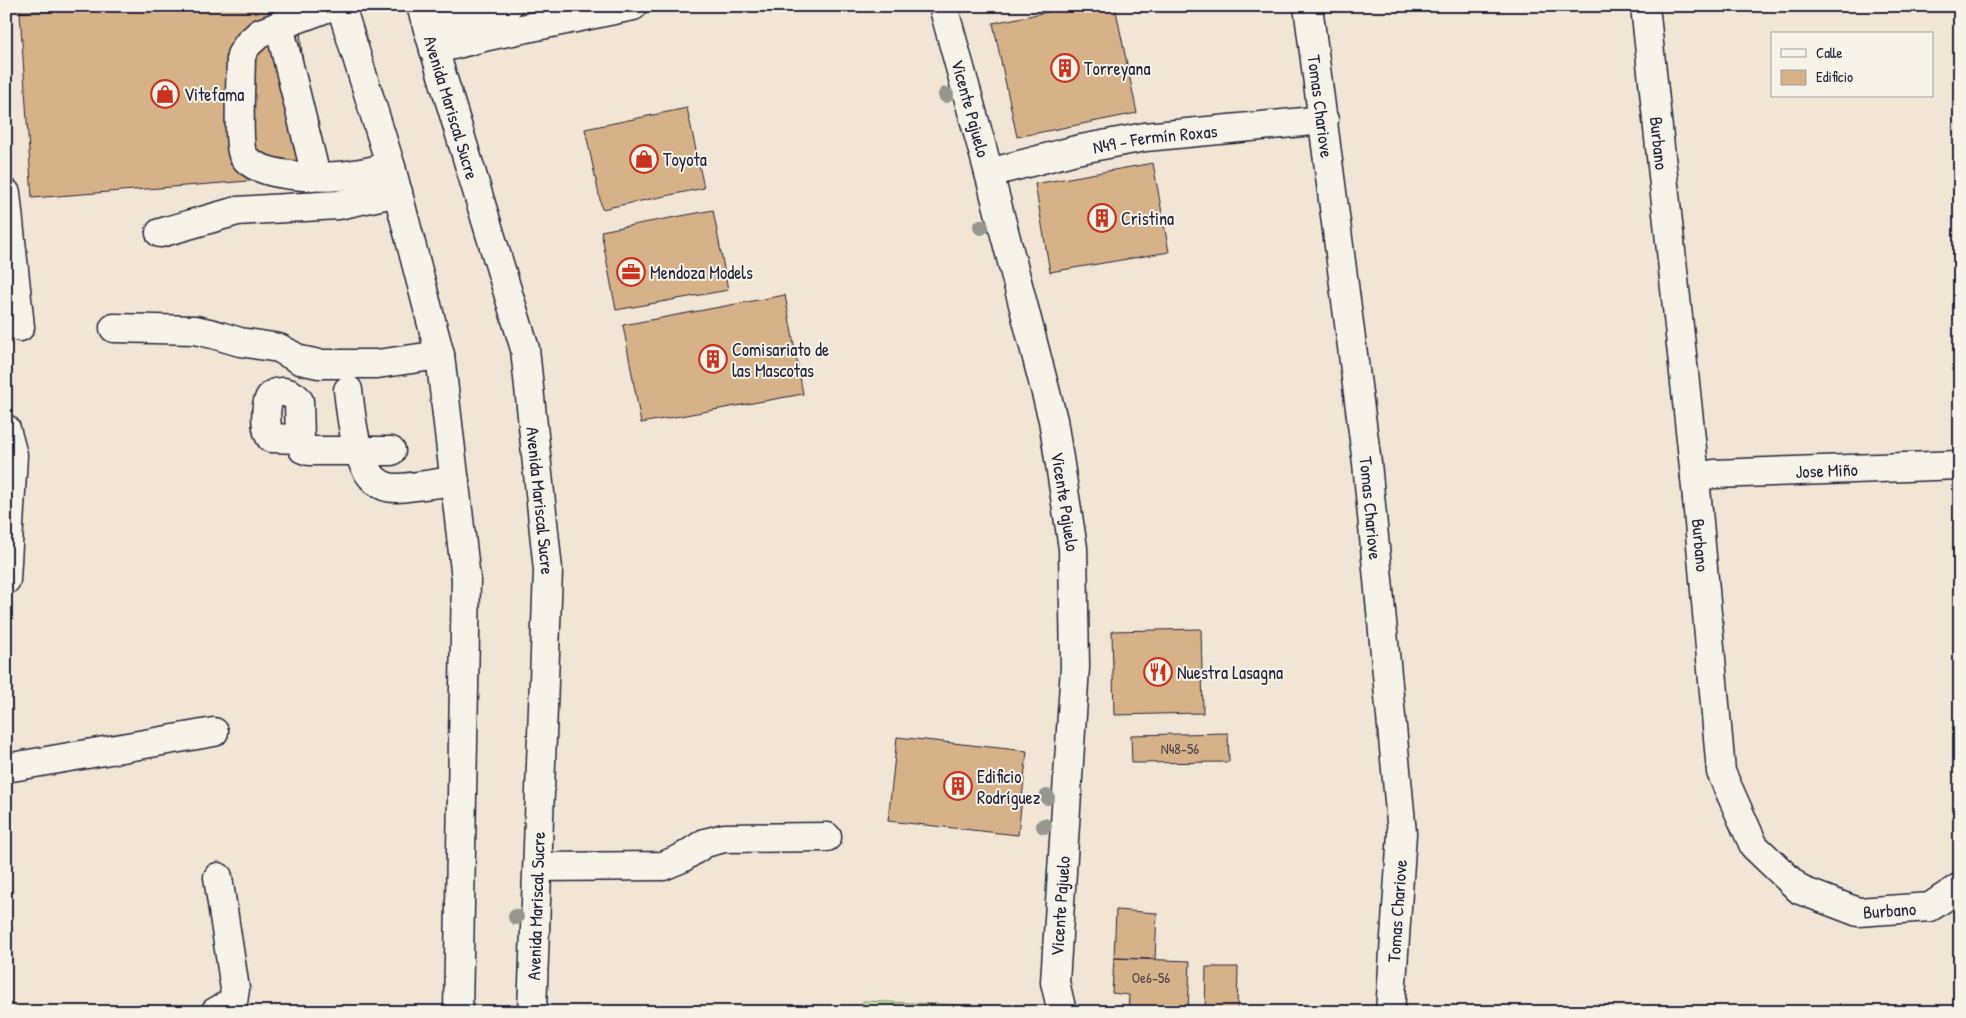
<svg xmlns="http://www.w3.org/2000/svg" width="1966" height="1018" font-family="'Patrick Hand',sans-serif">
	<rect width="100%" height="100%" fill="#f1e6d5"/>
	<filter id="ink" filterUnits="userSpaceOnUse"><feTurbulence type="fractalNoise" baseFrequency=".02" numOctaves="2"/><feDisplacementMap in="SourceGraphic" scale="10" xChannelSelector="R" yChannelSelector="G"/><feConvolveMatrix kernelMatrix="1 2 1 2 8 2 1 2 1" color-interpolation-filters="sRGB"/></filter>
	<g filter="url(#ink)">
		<path fill="#cbeaa2" stroke="#76866e" d="M863 1001 1010 1007 1011 1012H862Z"/>
		<path fill="#d7b289" stroke="#22223b" d="M20 6H159L20 12Z
			M159 6H298L312 176 32 198 20 12Z
			M1078 6H1115L1137 113 1017 137 993 23Z
			M687 108 704 188 602 209 585 129Z
			M1153 163 1169 252 1050 272 1035 184Z
			M713 210 728 290 616 310 601 231Z
			M785 295 803 394 641 423 623 325Z
			M1201 629 1203 713 1114 715 1112 631Z
			M1228 733 1229 762 1132 763 1131 735Z
			M897 737 1027 751 1018 835 888 821Z
			M1116 910 1157 913 1155 959 1114 958Z
			M1114 958 1190 961 1188 1012H1128L1129 995 1112 993Z
			M1206 967H1238L1237 1012H1205Z"/>
		<g fill="none" stroke-linecap="round" stroke-linejoin="round">
			<defs>
				<g id="minor">
					<path d="M332 6 260 33 248 44 241 55C241 73 237 143 243 155 256 177 315 178 338 176 356 175 374 170 391 167"/>
					<path id="s1" d="M943 6 989 173 1053 420 1073 548 1075 667 1055 982 1062 1012"/>
					<path id="s2" d="M1308 6 1367 463 1402 833 1390 1012"/>
					<path id="s3" d="M1645 6 1695 477 1721 772 1754 846 1800 890 1858 912 1930 907 1960 887"/>
					<path d="M279 25 316 176"/>
					<path d="M428 29 482 15 508 6"/>
					<path d="M434 50 488 36 633 6"/>
					<path id="s4" d="M989 173 1076 150 1145 137 1324 120"/>
					<path d="M6 193 20 327"/>
					<path d="M160 233 237 211 338 205 398 192"/>
					<path d="M114 328 195 330 213 334 240 342 279 348 300 360 319 364H377L440 355"/>
					<path d="M348 390C352 419 355 489 397 488 416 487 436 483 455 481"/>
					<path d="M6 429 13 455 6 580"/>
					<path d="M300 439 271 438C265 432 265 407 269 399 275 387 294 392 299 401L300 439 303 449 309 451H391"/>
					<path id="s5" d="M1695 477 1714 474 1960 465"/>
					<path d="M6 768 214 732"/>
					<path d="M538 867 663 866 682 858 705 843 724 838 827 837"/>
					<path d="M215 1012 233 1002 235 989 218 877"/>
				</g>
				<g id="major">
					<path d="M341 6 391 167 440 355 466 579 458 1012"/>
					<path id="s6" d="M421 6 525 349 548 570 532 1012"/>
				</g>
			</defs>
			<use href="#minor" stroke="#22223b" stroke-width="31"/>
			<use href="#major" stroke="#22223b" stroke-width="31"/>
			<use href="#minor" stroke="#f7f3e8" stroke-width="28"/>
			<use href="#major" stroke="#f7f3e8" stroke-width="28"/>
		</g>
		<g fill="#96968f">
			<circle cx="946" cy="95" r="8"/>
			<circle cx="981" cy="227" r="8"/>
			<circle cx="1047" cy="797" r="8"/>
			<circle cx="1044" cy="826" r="8"/>
			<circle cx="516" cy="917" r="8"/>
		</g>
	</g>
	<defs>
		<symbol id="building-ring" viewBox="-11 -11 22 22"><circle r="9.5" fill="#f7f3e8" stroke="#c8321e" stroke-width="1.5"/><path d="M-4-6H4V6H1V3H-1V6H-4ZM-2.5-4.3h1.7v1.8h-1.7ZM.8-4.3h1.7v1.8H.8ZM-2.5-1h1.7V.8h-1.7ZM.8-1h1.7V.8H.8Z" fill="#c8321e"/></symbol>
		<symbol id="shop-ring" viewBox="-11 -11 22 22"><circle r="9.5" fill="#f7f3e8" stroke="#c8321e" stroke-width="1.5"/><path d="M-5-2.5h2.3a2.7 3.5 0 0 1 5.4 0H5L5.5 6h-11ZM-1.5-2.5h3a1.5 2.3 0 0 0-3 0Z" fill="#c8321e"/></symbol>
		<symbol id="office-ring" viewBox="-11 -11 22 22"><circle r="9.5" fill="#f7f3e8" stroke="#c8321e" stroke-width="1.5"/><path d="M-6-3h4V-5.5h4V-3h4V5H-6ZM-1-4.5V-3h2v-1.5ZM-6 0V1H6V0Z" fill="#c8321e"/></symbol>
		<symbol id="restaurant-ring" viewBox="-11 -11 22 22"><circle r="9.5" fill="#f7f3e8" stroke="#c8321e" stroke-width="1.5"/><path d="M-5-6h1v4h1v-4h1v4h1v-4h1v5L-1.5 .5V6h-2V.5L-5-1ZM5-6V6H3V1.5H1.5Q1.5-4 5-6Z" fill="#c8321e"/></symbol>
	</defs>
	<g fill-rule="evenodd">
		<use href="#building-ring" x="1049" y="52" width="32" height="32"/>
		<use href="#shop-ring" x="149" y="78" width="32" height="32"/>
		<use href="#shop-ring" x="628" y="143" width="32" height="32"/>
		<use href="#building-ring" x="1086" y="202" width="32" height="32"/>
		<use href="#office-ring" x="615" y="256" width="32" height="32"/>
		<use href="#building-ring" x="697" y="343" width="32" height="32"/>
		<use href="#restaurant-ring" x="1142" y="656" width="32" height="32"/>
		<use href="#building-ring" x="942" y="770" width="32" height="32"/>
	</g>
	<g text-anchor="middle" dominant-baseline="central" stroke-width="4" stroke-linejoin="round" paint-order="stroke">
		<g font-size="15" fill="#4f464e">
			<text x="1180" y="748">N48-56</text>
			<text x="1151" y="977">Oe6-56</text>
		</g>
		<g font-size="18" fill="#22223b" stroke="#f7f3e8" text-anchor="start">
			<text x="1084" y="68">Torreyana</text>
			<text x="184" y="94">Vitefama</text>
			<text x="663" y="159">Toyota</text>
			<text x="1121" y="218">Cristina</text>
			<text x="650" y="272">Mendoza Models</text>
			<text x="732" y="349">Comisariato de<tspan x="732" dy="21">las Mascotas</tspan></text>
			<text x="1177" y="672">Nuestra Lasagna</text>
			<text x="977" y="776">Edificio<tspan x="977" dy="21">Rodríguez</tspan></text>
		</g>
		<g font-size="18" fill="#22223b" stroke="#f7f3e8">
			<text stroke="none"><textPath href="#s2" startOffset="101">Tomas Chariove</textPath></text>
			<text stroke="none"><textPath href="#s6" startOffset="106">Avenida Mariscal Sucre</textPath></text>
			<text stroke="none"><textPath href="#s1" startOffset="106">Vicente Pajuelo</textPath></text>
			<text stroke="none"><textPath href="#s4" startOffset="170">N49 - Fermín Roxas</textPath></text>
			<text stroke="none"><textPath href="#s3" startOffset="138">Burbano</textPath></text>
			<text stroke="none"><textPath href="#s5" startOffset="132">Jose Miño</textPath></text>
			<text stroke="none"><textPath href="#s6" startOffset="511">Avenida Mariscal Sucre</textPath></text>
			<text stroke="none"><textPath href="#s1" startOffset="511">Vicente Pajuelo</textPath></text>
			<text stroke="none"><textPath href="#s2" startOffset="506">Tomas Chariove</textPath></text>
			<text stroke="none"><textPath href="#s3" startOffset="542">Burbano</textPath></text>
			<text transform="translate(536 906) rotate(-88)">Avenida Mariscal Sucre</text>
			<text transform="translate(1060 906) rotate(-86)">Vicente Pajuelo</text>
			<text stroke="none"><textPath href="#s3" startOffset="1008">Burbano</textPath></text>
			<text transform="translate(1397 911) rotate(-86)">Tomas Chariove</text>
		</g>
	</g>
	<rect width="1966" height="1018" fill="none" stroke="#f7f3e8" stroke-width="25"/>
	<rect x="12" y="12" width="1941" height="993" fill="none" stroke="#22223b" stroke-width="2" filter="url(#ink)"/>
	<rect x="1771" y="32" width="162" height="65" fill="#f7f3e8" stroke="#a29fa3"/>
	<rect x="1781" y="49" width="25" height="8" fill="#f7f3e8" stroke="#a29fa3"/>
	<text x="1816" y="58" font-size="15" fill="#22223b">Calle</text>
	<rect x="1781" y="70" width="25" height="15" fill="#d7b289" stroke="#a29fa3"/>
	<text x="1816" y="82" font-size="15" fill="#22223b">Edificio</text>
</svg>
